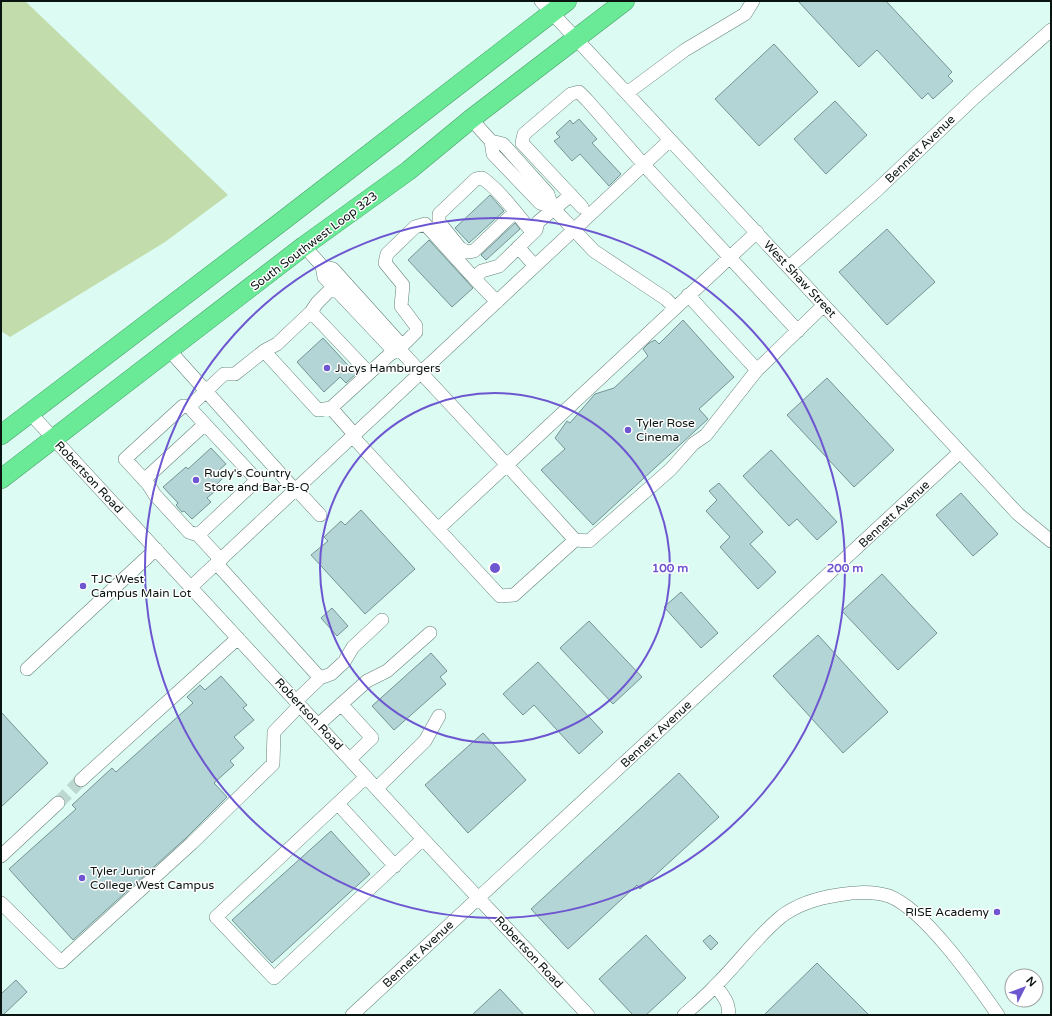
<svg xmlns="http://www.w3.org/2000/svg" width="1052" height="1016" font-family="'Varela Round',sans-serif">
	<rect width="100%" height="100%" fill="#dcfbf2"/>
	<path fill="#c2dcac" d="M1 1H25L228 195 165 242 10 337 1 331Z"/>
	<path fill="#b4d5d6" stroke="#749394" d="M798 1H886L952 72 948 76 953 81 933 99 928 93 922 99 877 50 859 67Z
		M774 44 818 92 759 146 715 99Z
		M835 101 867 135 826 174 794 139Z
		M579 119 597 139 592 143 621 174 609 186 580 154 572 161 554 141 560 137 556 133 570 120 573 124Z
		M490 195 504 211 469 243 455 228Z
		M515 223 520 229 486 260 481 255Z
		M887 229 935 282 887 325 839 272Z
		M429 240 473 288 452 307 408 260Z
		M683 320 734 377 699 409 708 419 593 525 541 470 565 449 555 438 567 421 570 423 595 394 614 388 648 356 643 349 649 343 655 340 659 344Z
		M323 338 356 374 346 383 340 377 324 392 297 362Z
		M827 378 894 450 854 487 787 415Z
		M211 448 226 464 219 470 225 476 217 484 220 487 207 498 211 502 192 519 184 511 182 512 176 505 178 503 163 487 186 467 188 469Z
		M771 450 837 522 817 540 797 519 789 526 743 476Z
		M719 483 763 532 750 544 776 572 758 589 720 547 730 537 706 511 717 500 709 491Z
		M961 493 998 534 973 556 936 515Z
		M361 510 415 569 365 614 311 555 328 541 324 537 341 521 345 525Z
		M882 574 937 633 898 670 842 611Z
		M681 592 718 633 701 648 664 607Z
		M332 608 348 626 337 636 321 618Z
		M589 621 642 677 613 704 560 648Z
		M818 635 888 712 843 753 773 676Z
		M431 653 447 671 440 677 446 684 394 730 372 706Z
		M538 662 603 732 579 754 534 705 523 715 503 694Z
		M221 676 247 705 243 708 254 720 234 737 244 748 230 761 234 765 214 783 227 797 187 837 73 940 9 869 76 809 72 805 112 768 116 772 193 703 187 697 200 685 205 690Z
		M1 712 48 763 1 807Z
		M483 733 526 780 468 833 425 785Z
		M679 773 719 817 640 889 637 885 568 949 531 909Z
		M331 831 370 874 272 963 232 920Z
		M646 935 686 978 646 1015H633L599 979Z
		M710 935 718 943 711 950 703 941Z
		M817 963 869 1015H764Z
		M16 980 27 992 3 1015H1V994Z
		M500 989 524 1015H472Z"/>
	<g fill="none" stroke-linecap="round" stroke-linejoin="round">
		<path stroke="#bcd8d0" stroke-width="13" stroke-dasharray="13 6" stroke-linecap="butt" d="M58 803 81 780"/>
		<defs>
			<path id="minor" d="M541 1 1018 514 1051 541
				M627 93 685 50 745 14 753 1
				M471 119 491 141 493 154 540 203 552 207 548 194 503 144 491 141
				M552 207 594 251 666 299 675 308
				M582 207 522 143 524 134 571 94 579 92 587 100 644 165 798 331
				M515 212 474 251 467 252 460 248 439 222V214L476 179 482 178C500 190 518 216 533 233
				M304 246 322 266 324 277 391 348 399 349 397 340 333 269 322 266
				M518 247 535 266
				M789 267 877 190 975 97 1051 30
				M688 295 757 370
				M497 302 474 278 482 271 499 266 536 230 538 222 571 195
				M311 312 369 373
				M399 349 506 464 575 540 589 541 671 469 693 444 706 435 757 370 824 305
				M169 350 295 490
				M264 351 318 410 331 408
				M189 407 224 374H235L264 351 277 344 311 312 317 303 333 287
				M30 413 423 839 588 1015
				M354 434 331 408 389 355 399 349 416 332V326L401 306 403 285 385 263 387 254 415 227 425 224 474 278
				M352 436 438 529 757 232
				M144 480 205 424
				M296 489 320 515
				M438 529 500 596 514 595 575 540
				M198 535 257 480 189 407 183 406 125 459 148 484 155 495 189 532 198 535 221 560
				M217 564 320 678 296 701
				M191 587 670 140
				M27 669 156 549
				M320 678 331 674 344 662 353 647 382 620
				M341 704 372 738 350 759
				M318 725 367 681 387 671 430 633
				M366 777 216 917 274 978 423 839
				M81 780 238 638
				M377 788 425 741 439 716
				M338 804 395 866
				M1 856 58 803
				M1 903 61 962 192 843 273 764 274 732 300 705
				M716 986C722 995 731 1004 728 1015
				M352 1015 960 452
				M684 1015C695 1005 706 996 715 986 738 964 757 936 782 916 798 904 818 898 838 895 854 892 873 891 889 896 925 910 975 982 998 1015"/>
			<path id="highway" d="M1 435 285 219 567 1
				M1 479 304 246 408 171 471 119 625 1"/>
		</defs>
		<use href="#minor" stroke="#66827a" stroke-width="14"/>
		<use href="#highway" stroke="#489f68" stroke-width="20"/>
		<use href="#minor" stroke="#fff" stroke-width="13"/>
		<use href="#highway" stroke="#6ae997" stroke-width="19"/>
	</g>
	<g fill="none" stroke="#6d56d0" stroke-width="2">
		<circle cx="495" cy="568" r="175"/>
		<circle cx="495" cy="568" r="350"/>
	</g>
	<g fill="#6d56d0" stroke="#fff" stroke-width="1.5">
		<circle cx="327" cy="368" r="4"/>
		<circle cx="628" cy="430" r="4"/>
		<circle cx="196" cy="480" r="4"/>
		<circle cx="83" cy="586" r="4"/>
		<circle cx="82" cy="878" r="4"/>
		<circle cx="997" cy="912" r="4"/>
	</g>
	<g text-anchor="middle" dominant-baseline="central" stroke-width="3" stroke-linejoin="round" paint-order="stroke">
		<g font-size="12" fill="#0a1512" stroke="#fff">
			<text transform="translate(920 149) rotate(-44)">Bennett Avenue</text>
			<text transform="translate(314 241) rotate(-37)">South Southwest Loop 323</text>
			<text transform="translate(800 279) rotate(47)">West Shaw Street</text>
			<text transform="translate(89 477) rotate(47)">Robertson Road</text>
			<text transform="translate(894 514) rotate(-43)">Bennett Avenue</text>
			<text transform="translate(309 714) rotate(47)">Robertson Road</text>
			<text transform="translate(656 734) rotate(-43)">Bennett Avenue</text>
			<text transform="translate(529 952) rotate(47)">Robertson Road</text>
			<text transform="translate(418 954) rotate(-43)">Bennett Avenue</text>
		</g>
		<g font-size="12" fill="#0a1512" stroke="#fff" text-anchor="start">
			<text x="335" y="368">Jucys Hamburgers</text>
			<text x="636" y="423">Tyler Rose<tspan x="636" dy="14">Cinema</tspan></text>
			<text x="204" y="473">Rudy's Country<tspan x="204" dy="14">Store and Bar-B-Q</tspan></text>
			<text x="91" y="579">TJC West<tspan x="91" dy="14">Campus Main Lot</tspan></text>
			<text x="90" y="871">Tyler Junior<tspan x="90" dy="14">College West Campus</tspan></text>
			<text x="989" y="912" text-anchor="end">RISE Academy</text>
		</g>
	</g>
	<circle cx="495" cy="568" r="6" fill="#6d56d0" stroke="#fff" stroke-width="2"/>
	<g font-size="12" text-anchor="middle" font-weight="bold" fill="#6d56d0" stroke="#fff" stroke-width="3" stroke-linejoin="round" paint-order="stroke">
		<text x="670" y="572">100 m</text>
		<text x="845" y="572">200 m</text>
	</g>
	<rect width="1052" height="1016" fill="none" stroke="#0a1512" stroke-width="4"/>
	<g transform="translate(1024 988) rotate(48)"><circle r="19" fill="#ffffff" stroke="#9da1a0"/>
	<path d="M0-3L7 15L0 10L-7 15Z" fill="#6d56d0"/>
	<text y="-6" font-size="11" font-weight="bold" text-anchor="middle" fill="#0a1512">N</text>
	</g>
</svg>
